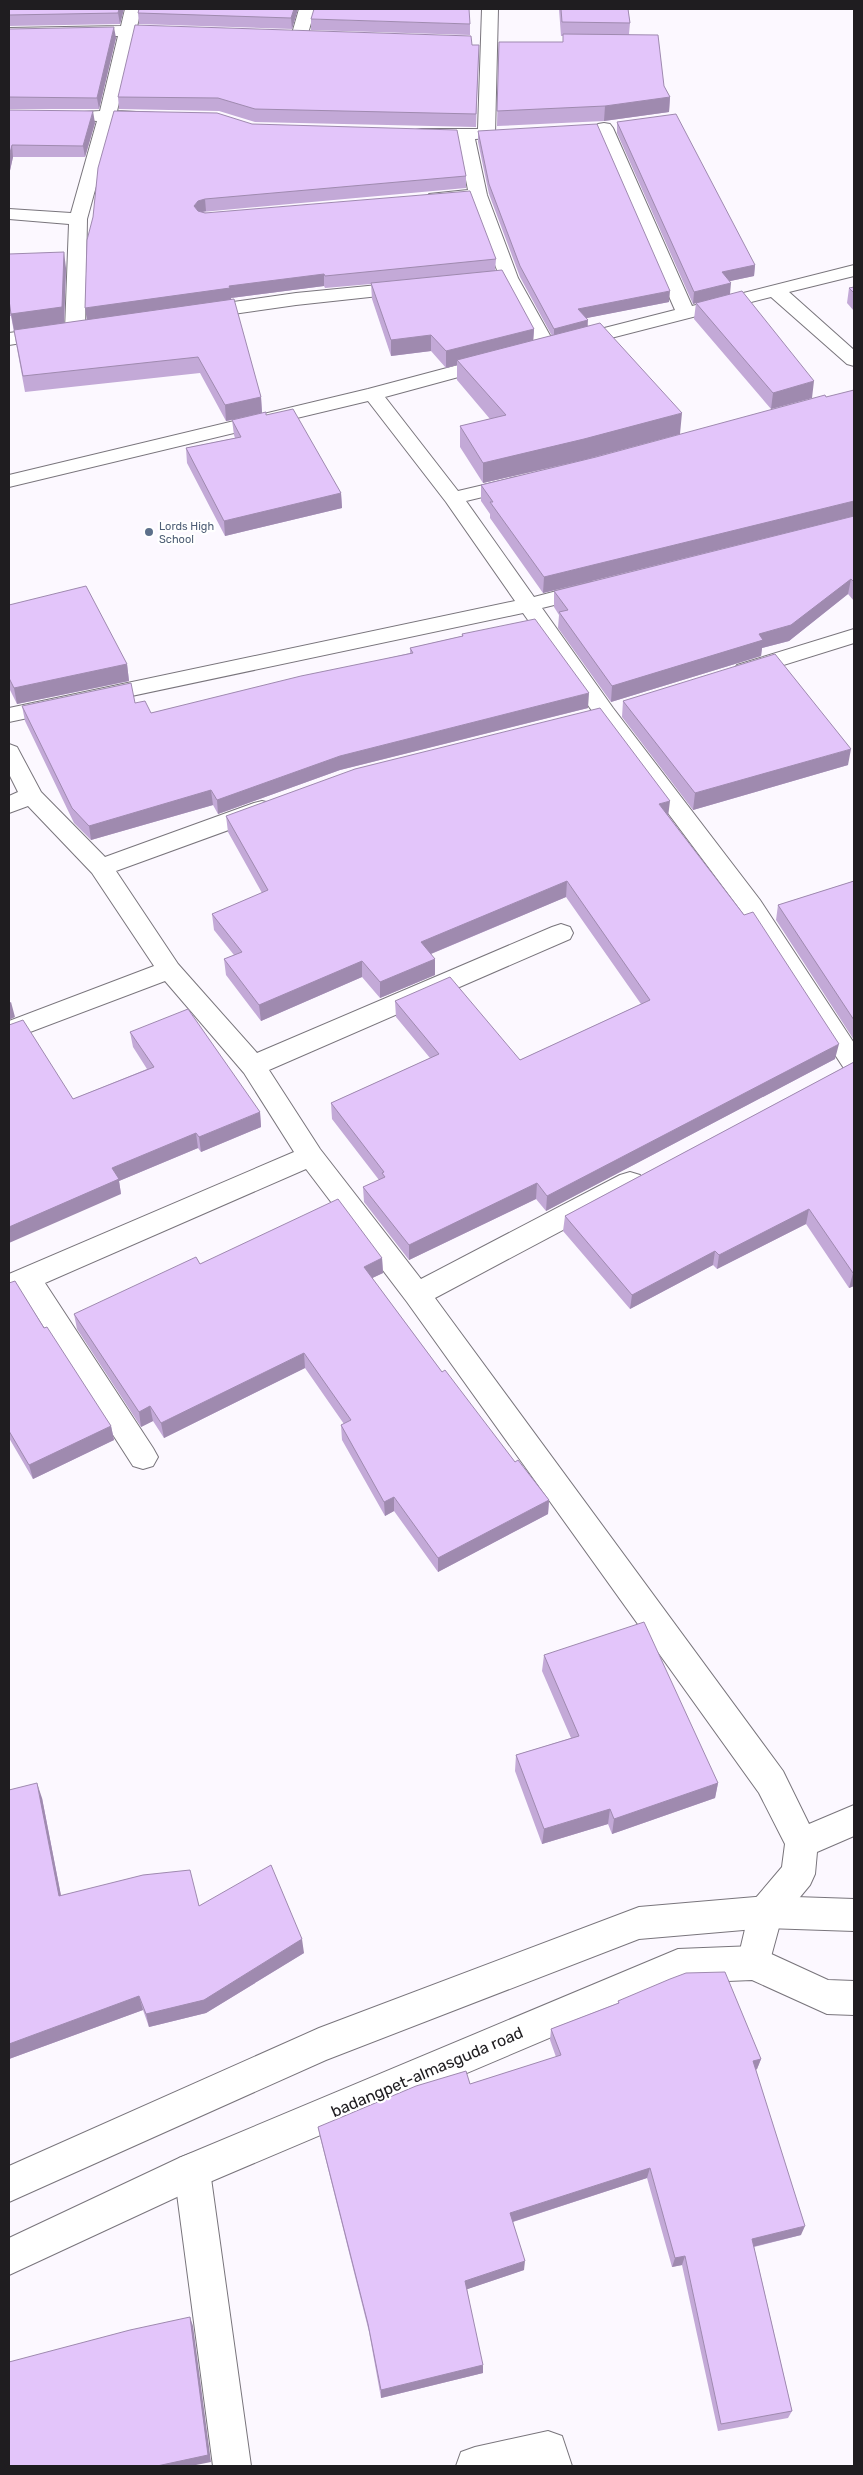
<svg xmlns="http://www.w3.org/2000/svg" width="863" height="2475" font-family="Rubik,sans-serif">
	<rect width="100%" height="100%" fill="#fcf8ff"/>
	<g fill="none" stroke-linecap="round" stroke-linejoin="round">
		<defs>
			<path id="street" d="M125 9H141L137 27 178 30 180 33 178 36 172 38 135 36 117 111 155 113 158 117 155 121H114L87 219 85 330 82 334H68L65 330 69 224 9 219V209L71 213 97 121 84 120 81 116 84 112 100 111 118 36 9 38V28L121 26Z
				M299 9H315L307 37 305 40H293L291 37Z
				M482 9H498L495 134 492 138 475 139 487 195 518 278 557 348 554 352H540L537 348 500 278 471 201 429 202 426 198 429 194 468 190 458 139 415 138 412 134 415 130 421 129H478Z
				M604 123 610 124 613 128 692 306 854 265V276L789 292 854 350V366L847 364 771 297 572 348 565 346 562 342 565 338 675 310 595 128 598 124Z
				M409 282 416 284 418 288 416 292 296 305 198 319 191 317 189 313 191 309 198 307 296 293Z
				M52 327 59 329 62 333 59 337 9 345V333Z
				M492 356 499 358 502 362 499 366 385 397 458 491 517 477 524 479 527 483 524 487 466 501 534 597 591 582 599 584 602 589 599 594 542 608 613 708 760 900 854 1043V1073L845 1070 742 912 597 718 523 613 9 722V708L515 601 446 502 368 401 9 487V475L368 389Z
				M854 629V643L745 677 737 675 734 670 737 665Z
				M9 744 17 747 41 792 105 857 254 803 262 801 270 803 274 809 270 815 116 871 178 964 257 1053 552 927 561 924 570 927 573 933 570 939 269 1070 320 1149 421 1279 620 1175 630 1172 640 1175 643 1182 640 1189 435 1298 783 1771 809 1824 854 1805V1836L817 1852 815 1874 810 1885 781 1920 766 1975 754 1980 742 1975 737 1963 749 1912 754 1900 782 1867 785 1844 759 1793 407 1302 306 1169 45 1283 153 1448 158 1457 153 1466 143 1469 133 1466 22 1293 9 1297V1274L294 1152 244 1073 165 981 9 1040V1021L154 966 92 873 28 806 9 813V796L18 792 9 774Z
				M192 2153 205 2158 210 2171 251 2466H213L174 2171 179 2158Z
				M548 2431 562 2436 572 2466H456L461 2452 475 2447Z"/>
			<path id="secondary" d="M766 1896 854 1899V1931L766 1928 639 1939 326 2060 9 2202V2166L319 2028 639 1907Z
				M754 1946 828 1980 854 1981V2015L827 2014 752 1980 679 1983 205 2184 9 2275V2238L179 2158 678 1949Z"/>
		</defs>
		<use href="#street" stroke="#79757c" stroke-width="2"/>
		<use href="#secondary" stroke="#79757c" stroke-width="2"/>
		<use href="#street" fill="#fff" fill-rule="evenodd"/>
		<use href="#secondary" fill="#fff" fill-rule="evenodd"/>
	</g>
	<path fill="#c3a9d7" d="M9 9H124L120 24 9 26V28Z
		M298 9 292 29 139 24 138 13Z
		M559 9H628L630 23 629 34 664 86 670 97 669 112 604 121 497 126 499 42H563V36H561Z
		M311 19 470 24V35L311 30Z
		M9 29 116 38 99 109H9Z
		M472 45H479L476 127 255 122 219 111 119 109 118 97Z
		M9 110 95 123 85 157H13L9 175Z
		M617 122 755 265 754 276 730 281V294L812 398 771 409 694 319 696 303 693 304 617 133Z
		M252 124 466 176V188L202 212 496 259 495 271 534 329 533 340 552 336 520 277 489 194 478 142V131L669 302 586 318 588 326 680 434 583 460 483 483 460 447V426L490 419 457 380V365L446 368 431 351 391 356 372 299 371 284 325 288 324 286 231 298 261 397 262 413 266 415 341 493 342 508 225 536 187 463 186 448 235 438 234 435 232 420 226 421 200 373 25 392 11 316H9V254L66 268 64 323 87 320Z
		M854 287V311L847 303 849 288Z
		M826 397 854 516 543 593 490 518V514L481 501V485L596 457Z
		M854 516V601L848 594 789 641 762 648 761 656 611 702 558 628 559 615 554 607V591Z
		M9 605 127 664 129 681 17 704 9 688Z
		M462 634 588 708 340 770 218 814 213 805 91 840 74 823 25 721 22 706 135 703 151 713 410 653V648L462 636Z
		M623 701 848 765 693 810 622 717Z
		M226 816H669L835 1059 546 1211 536 1199 409 1260 364 1202 363 1187 379 1180 332 1119 331 1103 430 1058 396 1017 395 1001 520 1060 641 1004 566 897 431 954 435 975 380 998 362 977 261 1021 226 975 224 959 234 955 214 930 212 914 262 893 228 832Z
		M854 881V1040L776 920 778 905Z
		M130 1032 260 1112 261 1127 201 1152 198 1148 119 1181 121 1194 73 1099 147 1069 133 1047Z
		M854 1062V1286L849 1288 806 1224 717 1269 713 1265 630 1309 563 1231 565 1216Z
		M382 1258 383 1273 372 1278 442 1372 515 1462 549 1500 548 1514 438 1572 394 1511 385 1516 342 1440 341 1425 344 1424 305 1368 164 1438 153 1421 141 1427 77 1329 74 1314 200 1264Z
		M9 1283 44 1328 111 1426 114 1440 33 1479 9 1438Z
		M544 1655 718 1783 715 1798 612 1834 608 1824 542 1844 515 1771 516 1755 571 1738 542 1671Z
		M9 1790 42 1798 61 1896 199 1906 304 1953 206 2013 149 2027 143 2010 9 2059Z
		M618 2001 761 2059 757 2069 756 2070 801 2235 754 2247 792 2411 788 2418 718 2431 682 2265 672 2267 647 2178 513 2222 524 2270 467 2289 483 2373 381 2398 369 2332 320 2137 318 2127 470 2084 556 2057 550 2040 551 2029 618 2003Z"/>
	<path fill="#9f8aaf" d="M119 9H124L120 24 118 13Z
		M294 9H298L292 29 291 18Z
		M114 27 116 38 99 109 97 98Z
		M670 97 669 112 604 121 605 106Z
		M93 111 95 123 85 157 83 146Z
		M12 145 13 157 9 175V157Z
		M205 199 206 211 198 213 194 206 198 201Z
		M64 252 66 268 64 323 14 330 11 314Z
		M755 265 754 276 721 283 722 272Z
		M324 274V286L231 298V300L87 321 85 308 229 286Z
		M731 283 730 294 693 304 694 292Z
		M670 291 669 302 577 320 578 309Z
		M588 320 587 331 554 340V329Z
		M534 329 533 345 457 360V365L446 368V351Z
		M431 335V351L391 356V340Z
		M814 381 812 398 771 409 773 393Z
		M261 397 262 413 226 421 225 405Z
		M682 413 680 434 583 460 483 483V463Z
		M341 493 342 508 225 536 224 521Z
		M854 501V516L543 593 544 577Z
		M851 579 848 594 789 641 762 648 761 656 611 702 612 686 759 634Z
		M127 664 129 681 17 704 14 688Z
		M589 693 588 708 340 770 218 814 217 800 340 756Z
		M851 749 848 765 693 810 695 793Z
		M211 790 213 805 91 840 89 826Z
		M670 801 668 817 659 804Z
		M567 881 566 897 421 958V942Z
		M435 959V975L380 998V982Z
		M362 961V977L261 1021 259 1005Z
		M11 1002 15 1017 9 1020V1003Z
		M839 1044 835 1059 546 1211 547 1196Z
		M260 1112 261 1127 201 1152 199 1137Z
		M196 1133 198 1148 119 1181 121 1194 9 1243V1227L112 1168Z
		M537 1183 536 1199 409 1260V1245Z
		M809 1209 806 1224 717 1269 719 1255Z
		M715 1251 713 1265 630 1309 632 1295Z
		M382 1258 383 1273 364 1282V1267Z
		M854 1272V1286L849 1288 853 1273Z
		M304 1353 305 1368 164 1438 161 1423Z
		M150 1406 153 1421 141 1427 139 1412Z
		M111 1426 114 1440 33 1479 29 1465Z
		M394 1497V1511L385 1516 384 1502Z
		M549 1500 548 1514 438 1572V1558Z
		M37 1783 42 1798 64 1911 59 1896Z
		M718 1783 715 1798 612 1834 614 1819Z
		M610 1809 608 1824 542 1844 544 1829Z
		M302 1939 304 1953 206 2013 149 2027 146 2014Z
		M139 1996 143 2010 9 2059V2044Z
		M761 2059 757 2069 750 2072 753 2061Z
		M650 2168 647 2178 509 2223 510 2213Z
		M805 2226 801 2235 748 2248 752 2239Z
		M685 2256 682 2265 672 2267 675 2258Z
		M525 2261 524 2270 465 2290V2281Z
		M190 2317 193 2326 211 2462 191 2466H157Z
		M483 2365V2373L381 2398V2390Z"/>
	<path fill="#e3c5fa" stroke="#9f8aaf" d="M9 9H119L118 13 9 15Z
		M139 9H294L291 18 138 13Z
		M314 9H469L470 24 311 19Z
		M561 9H628L630 23 562 22Z
		M135 25 471 36 472 45H479L476 114 255 109 218 98 118 97Z
		M114 27 97 98 9 97V29Z
		M563 34 658 35 664 86 670 97 605 106 497 111 499 42H563Z
		M9 110 93 111 83 146 12 145 9 157Z
		M114 111 217 113 252 124 457 130 466 176 205 199 198 201 194 206 198 211 205 213 470 191 496 259 325 276 324 274 229 286 230 288 85 308 87 240 93 217 98 168Z
		M676 114 755 265 722 272 731 283 694 292 617 122Z
		M597 124 670 291 578 309 588 320 554 329 520 266 489 184 478 131Z
		M64 252 62 307 11 314 9 300V254Z
		M502 270 534 329 446 351 431 335 391 340 371 283Z
		M854 287V293L849 288Z
		M742 291 814 381 773 393 696 303Z
		M234 299 261 397 225 405 198 357 23 376 14 330Z
		M600 323 682 413 584 439 483 463 460 426 506 415 457 360Z
		M854 390V501L544 577 490 502H493L481 485 596 457 825 395 826 397Z
		M293 409 341 493 224 521 186 448 241 437 232 420 266 412V415Z
		M854 516V582L851 579 791 625 759 634 763 640 612 686 559 612 568 610 554 591Z
		M86 586 127 664 14 688 9 678V605Z
		M535 619 589 693 340 756 217 800 211 790 89 826 72 808 22 706 131 683 135 703 145 701 151 713 301 676 413 653 410 648 463 636 462 634Z
		M775 654 851 749 695 793 623 701Z
		M600 708 670 801 659 804 744 915 753 912 839 1044 547 1196 537 1183 409 1245 363 1187 385 1177 382 1173 384 1172 331 1103 439 1054 395 1001 450 977 520 1060 650 1000 567 881 421 942 435 959 380 982 362 961 259 1005 224 959 242 952 212 914 268 890 226 816 355 769Z
		M854 881V1020L778 905Z
		M188 1009 260 1112 199 1137 196 1133 112 1168 119 1179 9 1227V1025L23 1020 73 1099 154 1067 130 1032Z
		M854 1062V1272L853 1273 809 1209 719 1255 715 1251 632 1295 565 1216Z
		M338 1199 382 1258 364 1267 442 1372 445 1370 515 1462 518 1460 549 1500 438 1558 394 1497 384 1502 341 1425 351 1420 304 1353 161 1423 150 1406 139 1412 74 1314 196 1257 200 1264Z
		M15 1281 44 1328 47 1327 111 1426 29 1465 9 1431V1283Z
		M644 1622 718 1783 614 1819 610 1809 544 1829 516 1755 579 1736 544 1655Z
		M37 1783 59 1896 143 1875 190 1870 199 1906 271 1865 302 1939 204 2000 146 2014 139 1996 9 2044V1790Z
		M725 1972 761 2059 753 2061 805 2226 752 2239 792 2411 721 2424 685 2256 675 2258 650 2168 510 2213 525 2261 465 2281 483 2365 381 2390 368 2324 318 2127 416 2086 466 2071 470 2084 561 2055 551 2029 619 2003 618 2001 670 1979 686 1973Z
		M190 2317 208 2455 157 2466H9V2362L130 2330Z"/>
	<circle fill="#5c6f8a" stroke="#fff" stroke-width="2" cx="149" cy="532" r="5"/>
	<g text-anchor="middle" dominant-baseline="central" stroke-width="4.5" stroke-linejoin="round" paint-order="stroke">
		<g font-size="11" fill="#4e5e75" stroke="#fff" text-anchor="start">
			<text x="159" y="526">Lords High<tspan x="159" dy="13">School</tspan></text>
		</g>
		<g font-size="16" fill="#1f1d20" stroke="#fff">
			<text transform="translate(427 2072) rotate(-23)">badangpet-almasguda road</text>
		</g>
	</g>
	<rect width="863" height="2475" fill="none" stroke="#1f1d20" stroke-width="20"/>
</svg>
